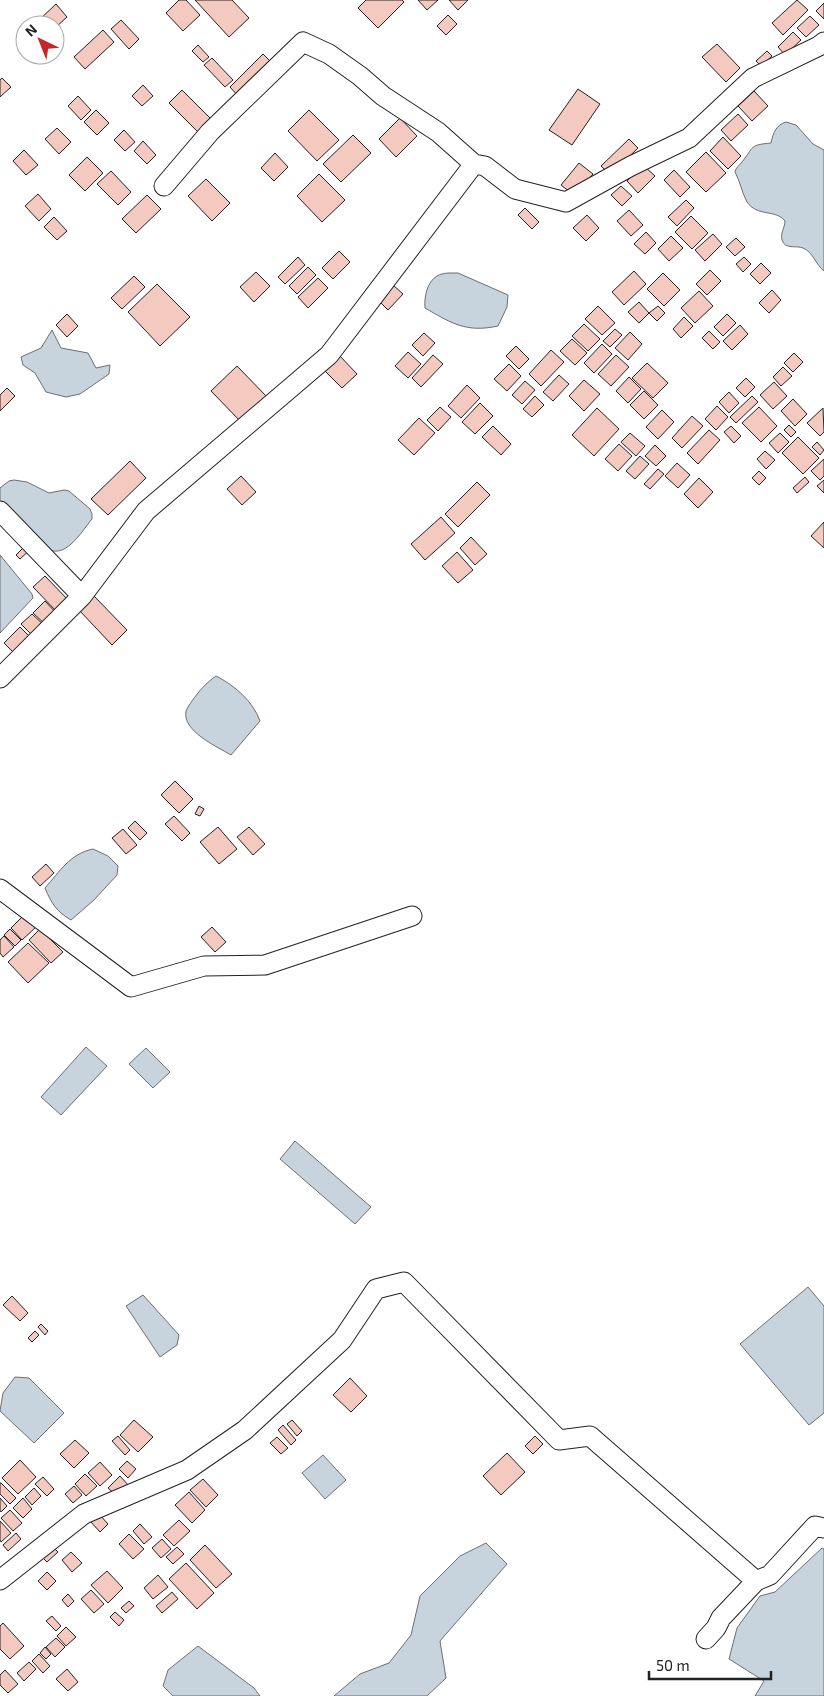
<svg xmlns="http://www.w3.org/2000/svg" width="824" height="1696" font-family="'Exo 2',sans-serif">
	<rect width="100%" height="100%" fill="#fff"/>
	<path fill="#c7d3dd" stroke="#6f6f6f" d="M786 122 796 125 813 144 824 150V271C816 265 813 252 803 248 796 245 785 250 782 240 780 234 785 227 785 221 776 209 757 217 747 202 742 193 740 181 735 172 736 167 739 166 742 162 754 147 749 145 771 143 773 133 776 125 786 122Z
		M449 273H458L508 295 507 307 498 326C466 333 451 323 425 308 424 297 427 282 437 276 440 274 446 273 449 273Z
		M52 330 61 348 88 353 96 368 110 365 109 374 80 394 66 397 46 392 35 373 23 365 21 357 41 348Z
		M14 480 27 482 49 493 64 490 69 491 90 509 92 514V519C82 531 67 557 50 550L0 504V488L9 481Z
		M0 555 32 594 33 598 0 633Z
		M216 676C234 685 253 701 260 721L231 755C216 746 182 731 186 711 187 708 190 704 192 701 199 691 206 683 216 676Z
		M93 849 108 856 118 866 117 875 94 900 71 920C57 912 51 903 45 888 60 871 70 854 93 849Z
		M86 1047 107 1066 61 1115 41 1097Z
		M146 1048 170 1072 153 1088 129 1064Z
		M295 1141 371 1207 355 1224 280 1159Z
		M808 1287 824 1306V1413L809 1425 740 1344Z
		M143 1295 179 1335 177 1345 160 1357 126 1306Z
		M15 1377 29 1378 64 1413 34 1443 0 1411 3 1393Z
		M323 1455 346 1480 325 1499 302 1473Z
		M486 1543 507 1564 440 1641 446 1678 427 1696H334L360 1674 389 1663 411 1635 420 1596 460 1556Z
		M822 1548 824 1549V1696H755L764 1681 729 1659 737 1628 760 1596 775 1592Z
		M198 1646 254 1688 260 1696H173L163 1686 168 1670Z"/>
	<path fill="#f3c9c0" stroke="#222" d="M179 0H186L200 15 183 31 166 13Z
		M195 0H232L249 18 229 37Z
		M366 0H402L404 2 378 28 358 8Z
		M418 0H438L427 10Z
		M449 0H468L458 10Z
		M797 0 808 10 783 35 772 23Z
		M824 3V19L816 11Z
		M56 4 67 17 55 28V25H39L37 22Z
		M448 15 457 24 446 35 437 26Z
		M810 16 819 25 806 37 797 28Z
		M121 20 139 39 129 49 111 29Z
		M103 30 114 42 85 69 74 57Z
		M793 32 801 40 785 55 778 47Z
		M717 44 740 68 726 82 702 57Z
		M198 45 209 57 203 62 192 51Z
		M767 51 772 56 761 66 756 61Z
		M263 54 273 64 239 97 230 87Z
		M212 58 233 80 225 87 204 65Z
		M2 78 11 87 0 97V80Z
		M143 85 153 96 142 106 132 96Z
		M578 89 600 104 572 145 549 130Z
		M182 90 211 119 198 132 169 103Z
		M754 91 768 106 752 121 738 106Z
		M78 96 91 110 81 120 68 106Z
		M96 110 109 123 97 135 84 122Z
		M309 110 339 140 317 161 288 131Z
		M738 114 748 125 731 141 721 130Z
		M400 118 417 136 396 157 379 139Z
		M57 128 71 142 59 154 45 139Z
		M124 130 135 142 125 151 114 140Z
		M353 135 371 153 341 182 323 164Z
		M723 137 741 156 728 169 710 151Z
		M629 139 638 148 610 175 601 166Z
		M143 141 156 155 147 164 134 151Z
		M24 150 38 165 26 175 13 161Z
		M706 152 726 173 706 192 686 172Z
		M275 153 288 167 274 181 261 168Z
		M87 157 103 173 85 191 69 175Z
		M579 163 593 174 575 196 561 185Z
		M643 165 655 176 638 193 627 181Z
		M674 170 690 187 680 197 664 180Z
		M111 171 131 192 118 205 97 184Z
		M319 174 345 200 322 222 297 196Z
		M206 179 230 203 212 221 188 196Z
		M621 186 632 196 622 206 611 195Z
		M38 194 51 209 39 221 25 206Z
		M147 195 161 209 136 233 122 219Z
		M686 200 694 208 677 226 668 217Z
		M525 208 539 222 532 229 518 215Z
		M629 210 643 225 631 236 617 221Z
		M587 215 599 228 586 241 573 228Z
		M691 216 708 233 692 249 675 232Z
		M54 217 67 231 57 240 44 227Z
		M646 232 656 243 645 254 634 244Z
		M713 234 722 244 705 261 695 250Z
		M671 236 683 248 669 261 658 249Z
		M736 238 745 247 735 256 726 247Z
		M339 251 350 262 333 279 322 268Z
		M298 257 305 265 285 284 278 277Z
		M744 257 751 264 743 272 736 264Z
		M761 263 771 273 760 284 750 274Z
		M308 267 316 275 297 294 289 286Z
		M710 270 721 281 707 295 696 284Z
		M634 271 646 284 624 305 612 292Z
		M256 272 270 286 254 302 240 287Z
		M663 273 680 290 664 306 647 289Z
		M134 276 145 287 122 309 111 298Z
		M318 278 328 288 308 308 298 297Z
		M157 284 190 317 160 346 128 312Z
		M393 285 403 294 388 310 378 300Z
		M772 290 781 300 769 313 759 303Z
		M699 291 713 306 695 323 681 308Z
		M639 302 649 313 639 323 628 312Z
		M598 306 615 323 602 335 585 319Z
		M658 306 665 313 657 321 649 313Z
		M67 314 78 326 67 337 56 325Z
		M727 314 736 323 723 336 714 327Z
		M684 317 693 326 681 338 673 329Z
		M584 324 600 339 588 351 572 336Z
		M740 325 748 334 732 350 723 341Z
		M615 329 622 335 610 347 603 341Z
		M709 331 720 342 713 349 702 338Z
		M630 332 642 344 628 360 615 348Z
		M424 333 435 343 423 356 412 345Z
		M572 339 587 353 575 365 560 351Z
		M602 344 612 354 594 373 584 363Z
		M516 346 529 359 519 369 506 356Z
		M551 350 564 362 541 386 529 374Z
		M408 352 421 364 408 378 395 366Z
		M794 353 803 362 793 372 784 363Z
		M338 354 357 374 342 388 323 369Z
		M433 355 443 364 421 387 412 378Z
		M616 355 629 367 611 386 598 374Z
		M647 363 668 383 653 398 632 378Z
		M509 364 521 376 507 391 494 379Z
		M237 366 269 399 243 424 211 391Z
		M783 367 792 376 781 386 773 377Z
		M559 375 569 384 553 401 543 392Z
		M629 377 641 389 628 403 616 391Z
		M746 378 755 387 745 397 736 388Z
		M584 380 600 394 584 411 569 396Z
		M525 381 535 390 522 404 512 395Z
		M774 382 787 396 773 409 760 395Z
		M467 385 480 398 461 418 448 406Z
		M7 388 15 396 0 411V395Z
		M644 391 658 405 644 419 630 405Z
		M729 392 739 403 729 413 719 402Z
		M535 396 544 405 532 417 523 409Z
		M752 396 758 402 736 423 730 417Z
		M793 399 807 414 795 426 781 411Z
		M480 403 493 416 475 434 462 422Z
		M717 406 728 417 716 430 705 419Z
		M440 407 451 417 438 431 427 420Z
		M759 407 777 426 761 442 742 423Z
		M597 408 619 429 594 456 572 435Z
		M823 408 824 432 820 436 807 423Z
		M662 410 674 422 658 439 646 427Z
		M692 416 703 426 682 448 672 438Z
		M419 418 435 433 414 455 398 440Z
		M789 425 796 432 791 437 784 430Z
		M493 426 511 444 501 455 482 437Z
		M731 426 741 436 734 443 724 432Z
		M709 430 720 440 698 464 687 453Z
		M630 433 645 446 636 456 621 442Z
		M780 433 789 442 778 453 769 443Z
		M798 437 819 458 803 474 782 453Z
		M817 442 824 450 820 455 812 447Z
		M619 444 632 456 618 471 605 459Z
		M655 445 666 456 656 466 645 456Z
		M765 451 775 460 766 469 757 459Z
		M640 456 649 464 635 479 626 471Z
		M824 459V476L820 480 811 471Z
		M130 461 146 478 108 515 91 499Z
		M677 463 690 475 678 488 665 476Z
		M658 469 664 474 650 489 644 484Z
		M759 471 766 478 759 485 752 478Z
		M241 476 256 492 242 505 227 489Z
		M805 477 809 482 797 493 793 488Z
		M699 478 713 492 698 508 684 494Z
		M824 480V493L817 486Z
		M477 482 490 495 458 527 445 514Z
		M441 517 455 533 425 560 411 544Z
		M824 522V548L811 536Z
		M471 537 487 554 475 565 460 548Z
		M29 542 33 547 20 559 16 555Z
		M457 552 473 570 458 583 442 566Z
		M45 576 70 602 58 613 33 587Z
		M94 596 127 630 112 645 79 610Z
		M45 601 58 615 47 626 33 613Z
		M32 614 46 627 35 638 21 624Z
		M20 627 34 641 18 657 4 643Z
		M175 781 193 799 179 813 161 795Z
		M199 806 204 809 200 816 195 814Z
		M174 816 190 833 182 841 165 824Z
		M135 821 147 833 140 840 128 828Z
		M218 827 237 849 219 864 200 842Z
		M249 827 265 844 253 855 237 837Z
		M123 829 137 845 126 854 112 838Z
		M46 864 54 873 40 886 32 877Z
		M24 915 36 927 22 940 11 928Z
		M212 927 226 942 215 952 201 937Z
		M10 929 21 940 15 946 4 935Z
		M40 929 63 952 51 963 29 940Z
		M4 936 14 947 3 957 0 953V940Z
		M28 943 49 963 28 983 8 962Z
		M12 1296 28 1313 20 1321 3 1305Z
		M41 1324 48 1331 45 1335 38 1327Z
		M35 1331 39 1335 32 1342 28 1338Z
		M350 1378 367 1396 351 1412 333 1395Z
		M134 1420 153 1437 138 1452 120 1435Z
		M292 1420 302 1431 297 1436 287 1424Z
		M283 1425 296 1440 291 1445 278 1430Z
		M118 1436 130 1450 125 1455 112 1441Z
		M535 1436 543 1444 533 1454 525 1446Z
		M277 1437 288 1448 281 1454 270 1443Z
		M75 1440 89 1453 74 1468 60 1454Z
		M507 1453 525 1472 501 1495 483 1476Z
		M20 1460 36 1477 18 1494 2 1478Z
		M127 1461 136 1469 128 1478 119 1469Z
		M100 1462 112 1475 100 1486 88 1473Z
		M85 1474 97 1486 86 1496 75 1484Z
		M120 1476 130 1487 119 1498 108 1488Z
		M43 1477 54 1489 47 1496 35 1484Z
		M203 1479 218 1495 206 1507 190 1490Z
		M0 1483H1L16 1498 10 1504 0 1494Z
		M74 1486 82 1495 73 1503 65 1494Z
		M34 1488 41 1496 32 1505 25 1497Z
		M189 1492 205 1510 192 1523 175 1505Z
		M0 1498 7 1506 1 1512 0 1510Z
		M23 1498 32 1509 23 1518 13 1508Z
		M10 1510 22 1523 13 1531 1 1518Z
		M98 1513 108 1524 100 1532 90 1521Z
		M179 1520 190 1531 174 1546 163 1535Z
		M0 1521 11 1533 1 1542 0 1540Z
		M140 1524 152 1537 144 1544 133 1531Z
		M16 1533 21 1539 8 1551 3 1545Z
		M129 1534 144 1549 133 1559 119 1544Z
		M162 1539 171 1549 161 1558 152 1548Z
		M49 1543 58 1552 47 1562 38 1553Z
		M205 1545 232 1574 216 1588 190 1560Z
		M177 1547 184 1554 173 1564 166 1557Z
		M71 1552 82 1563 72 1572 62 1560Z
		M186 1563 214 1593 197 1609 169 1579Z
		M107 1571 123 1588 108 1603 91 1585Z
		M47 1572 56 1581 47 1590 38 1581Z
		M158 1575 168 1587 153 1599 144 1588Z
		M91 1590 104 1604 94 1613 81 1599Z
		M172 1592 178 1599 162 1613 156 1606Z
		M68 1594 74 1601 68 1607 62 1600Z
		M129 1601 134 1606 126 1613 121 1608Z
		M115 1612 124 1620 119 1626 110 1617Z
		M52 1616 61 1626 56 1631 46 1621Z
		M3 1623 24 1646 10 1659 0 1649V1626Z
		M66 1627 76 1637 66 1646 57 1636Z
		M56 1638 65 1647 55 1657 46 1647Z
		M45 1647 51 1654 46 1659 40 1653Z
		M39 1654 50 1666 43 1673 32 1661Z
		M29 1662 36 1669 24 1681 17 1673Z
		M67 1669 78 1682 68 1691 56 1679Z
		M5 1670 18 1684 8 1693 0 1685V1675Z"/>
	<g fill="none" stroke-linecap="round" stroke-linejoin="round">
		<defs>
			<path id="minor" d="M164 186 210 132 303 42 329 54 360 76 383 96 438 132 474 164 485 166 515 189 566 202 631 166 689 138 753 78 819 46 824 42
				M0 511 82 596
				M0 678 82 596 146 511 329 355 474 164
				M0 889 131 987 204 966 265 965 412 916
				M0 1580 84 1514 187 1470 245 1430 342 1340 376 1289 404 1282 559 1440 590 1436 756 1581 721 1618 716 1628 706 1639
				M756 1581 770 1575 815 1526 824 1528"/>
		</defs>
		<use href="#minor" stroke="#222" stroke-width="21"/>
		<use href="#minor" stroke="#fff" stroke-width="19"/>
	</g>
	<g transform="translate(40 40) rotate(317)"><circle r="24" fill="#ffffff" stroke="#a7a7a7"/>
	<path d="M0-4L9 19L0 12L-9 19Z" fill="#c62828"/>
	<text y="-8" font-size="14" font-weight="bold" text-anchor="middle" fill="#222222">N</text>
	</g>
	<path d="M649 1671v8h122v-8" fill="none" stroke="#222222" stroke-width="2.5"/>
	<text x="656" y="1671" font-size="15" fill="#222222" stroke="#ffffff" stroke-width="4" paint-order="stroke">50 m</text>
</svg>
